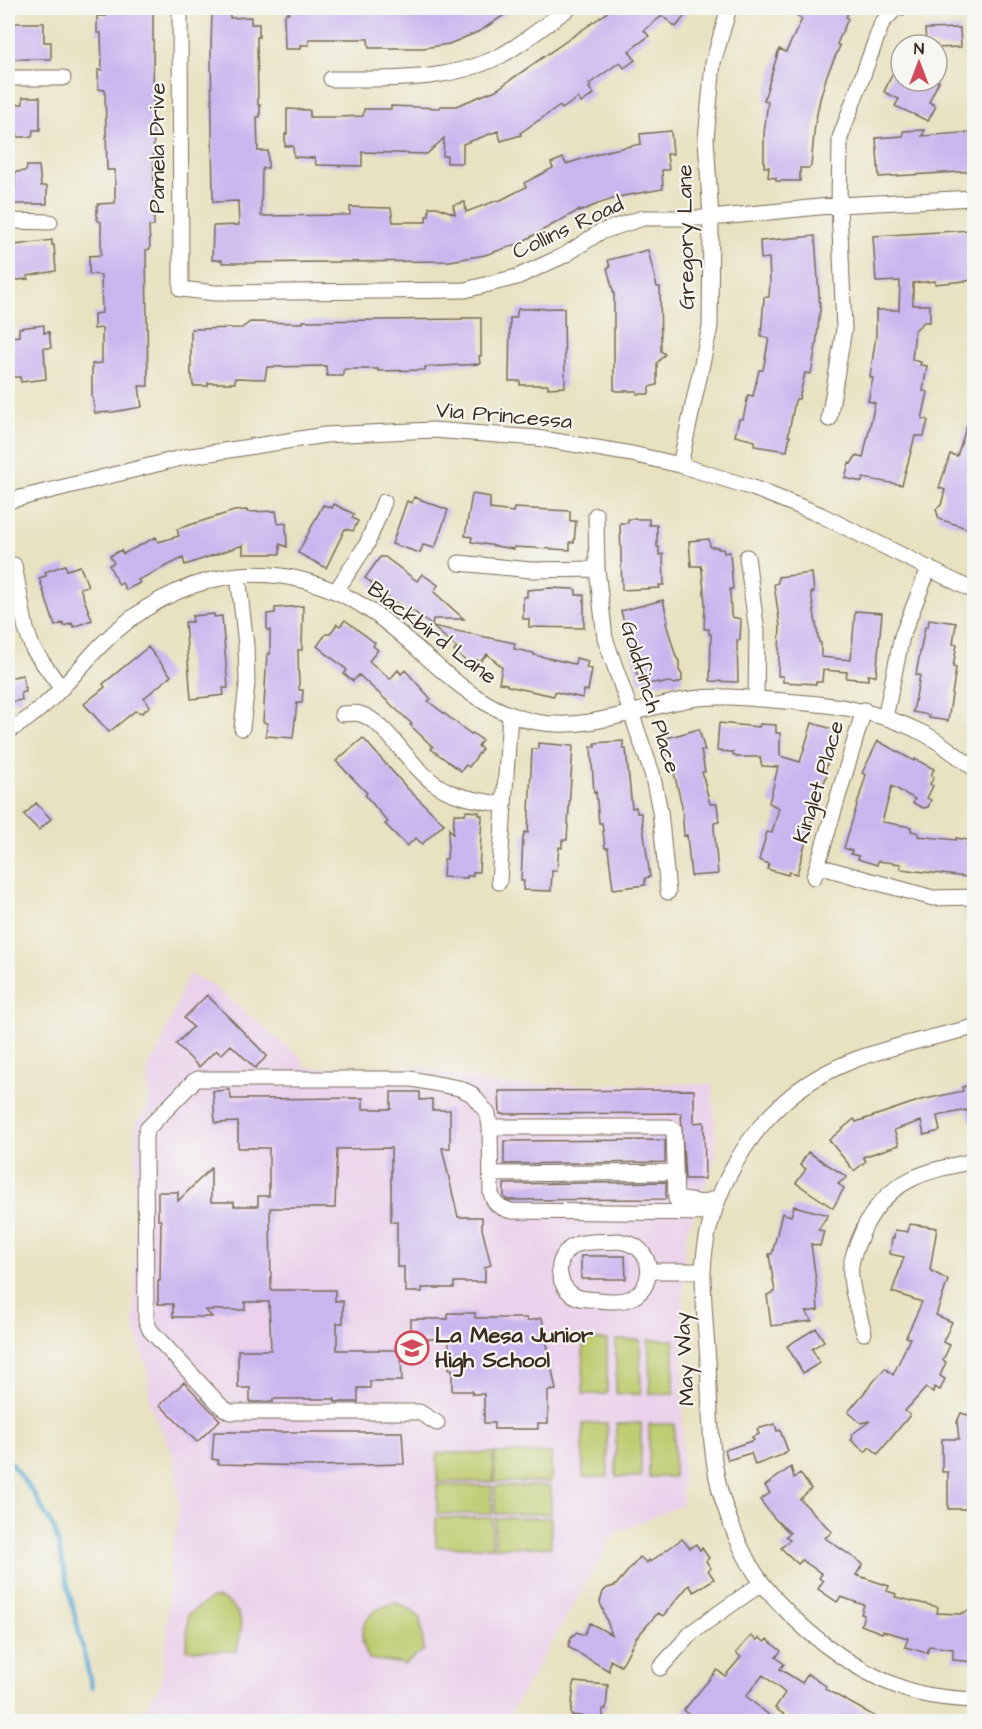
<svg xmlns="http://www.w3.org/2000/svg" width="982" height="1729" font-family="'Architects Daughter',sans-serif">
	<rect width="100%" height="100%" fill="#f6f6f2"/>
	<filter id="ink" filterUnits="userSpaceOnUse"><feTurbulence type="fractalNoise" baseFrequency=".0167" numOctaves="2"/><feDisplacementMap in="SourceGraphic" scale="12" xChannelSelector="R" yChannelSelector="G"/><feConvolveMatrix kernelMatrix="1 2 1 2 8 2 1 2 1" color-interpolation-filters="sRGB"/></filter>
	<filter id="wash" filterUnits="userSpaceOnUse"><feTurbulence type="fractalNoise" baseFrequency=".008" numOctaves="4" result="noise"/><feDisplacementMap in="SourceGraphic" scale="24" xChannelSelector="R" yChannelSelector="G"/><feGaussianBlur stdDeviation="1.35" result="paint"/><feColorMatrix in="noise" values="0 0 0 0 0 0 0 0 0 0 0 0 0 0 0 0 0 1.4 0 .05"/><feComposite in="paint" operator="in"/></filter>
	<g filter="url(#wash)">
		<rect width="100%" height="100%" fill="#e8e2c1"/>
		<path fill="#ebd1eb" d="M188 974 212 985 302 1059 304 1068 419 1067 496 1085 713 1084 716 1156 686 1235 683 1305 682 1505 615 1533 506 1721H134L160 1687 167 1636 169 1573 179 1508 175 1459 151 1408 147 1369 134 1326 136 1121 147 1111 148 1066 159 1050Z"/>
		<path fill="#bcca6c" stroke="#7c7a45" stroke-width="1.5" d="M583 1340H607V1394H583Z
			M616 1340H640L641 1394H616Z
			M649 1340H674V1393L650 1394Z
			M607 1423 608 1477H583V1424Z
			M641 1423V1477H616V1424Z
			M649 1424H674V1477H649Z
			M437 1453H493V1482H437Z
			M495 1453H551V1482H495Z
			M437 1485 492 1486V1514H437Z
			M495 1486H551V1514H495Z
			M436 1518H492V1547H436Z
			M495 1518H551V1547H495Z
			M212 1598C227 1598 241 1610 241 1626 241 1634 238 1643 237 1651L187 1650 188 1615Z
			M397 1603 411 1610 420 1618 424 1650 405 1664 369 1659C354 1630 364 1609 397 1603Z"/>
		<g fill="none" stroke-linecap="round" stroke-linejoin="round">
			<path stroke="#5baad5" stroke-width="4.5" d="M8 1459 34 1494 55 1531 92 1688"/>
		</g>
		<g id="blocks">
			<path fill="#cab6ef" d="M106 8H153L154 226H149L150 249 146 250 148 386H139L142 407 113 412 95 413 92 396V364L102 363V328L94 329V314L102 313 101 275 89 274V256L101 255V222L97 220V206L98 204 115 203V170H107L105 90 98 89V70H102L101 33H97V16H106Z
				M212 8H230V18L251 17V24H259V37H257L258 105H260V117H257L258 151H268V168H263L262 171 261 216 350 215V207L391 208 393 222H426V216H429V207H437L455 214 453 205 465 202 466 212 498 200 499 201 526 187 524 183 553 168 551 163 563 158 566 164 607 151 641 144 640 134 671 131 673 154H667L669 170H662L663 189 623 196 600 203 579 212V210L518 244 485 255 450 261 222 263V260H212L213 226 239 225 238 201 213 202 211 51Z
				M289 8H363V10H396V8H515L480 31 449 44 424 48H369L368 39H309V45H301V49H285L284 18 286 13H289Z
				M611 8H679L687 13 676 27 662 16 644 30 649 36 629 51 635 60 624 68 620 62 589 84 591 86 589 88 594 94 581 103 578 98 562 109 560 106 520 133 521 135 501 141 498 131 463 144V163H447V156H443L444 138 427 154 362 152V166L316 165 315 158 294 157 293 146H285V134H287V109L308 110 310 111V117H339L363 116 364 109H391V106L440 108V106H456L496 90 605 14Z
				M801 8H850L846 17 848 19 837 44 840 46 827 75 820 99 815 124 811 166 809 168H800V181H776V178L768 177 769 167H764V133L768 101 764 100 779 49 786 52 802 19 797 16Z
				M8 23H44V42H51V59H8Z
				M960 28 961 47 937 48V45H926L925 29Z
				M901 55V81H939L929 102 936 106 928 121 895 106 899 99 884 92Z
				M23 97H40V130H33L32 137H18L16 130H8V104H23Z
				M925 130 922 136 975 132V171L879 177 876 138 903 136V131Z
				M27 166H39L41 186H47V204H8V187H15V172L26 171Z
				M972 230 975 280 935 284V281L913 283V305H930V322H924L915 330 912 360 921 362 920 365 927 366 923 391 928 392 922 419 928 420 924 436H915L902 485 863 478 862 482 845 478 849 463 851 464 856 456 863 458 875 403 868 401 873 378 870 377 876 335V310H899L900 281 876 282 873 236Z
				M815 236 820 309 816 346 811 374 805 373 799 399H796L795 401 788 436H790L787 451 754 446 755 441 735 436 739 419H743L748 395 753 396 759 370H763L769 338 761 336 764 297H769L770 282 769 258 761 259 760 241Z
				M52 240V245H54L56 271 27 276 28 279 8 281V246Z
				M648 250 657 287H660L661 351 665 354 657 363V385L649 387V394H637V391H617L614 390V294L607 268 610 267 608 260Z
				M564 308 565 387 548 388V385H520V381H509L510 318H516L518 309Z
				M462 318H481V356H479L480 364 425 367V370L378 371V369H345L343 371V376H327L326 366 267 367 265 379 235 378V383H208V386H193L192 375H191V329L242 328 250 322 303 323V321L462 319Z
				M44 325V333L49 332 51 348H44L46 379 21 382 20 377H14L10 337 19 336V328Z
				M972 410H975V531L939 519 936 509 941 505 945 490 939 488 950 454 957 456Z
				M472 494 490 497V509L513 512 514 508 570 511V521H576L574 543 570 542V550L514 547V549L471 542 472 537 465 536Z
				M414 497 448 510 435 548 423 545 420 553 392 544 407 501 412 503Z
				M334 504 354 514 352 518 358 521 353 531 345 529 326 568 298 553 323 505 332 508Z
				M247 510V512L276 511 278 524 286 523 287 547 280 544V554H243V545L185 565 183 558 138 580 140 583 126 590 122 583 119 585 109 565 114 563 110 556 121 550 123 554 156 537 158 542 179 536 177 529 234 511Z
				M628 519H649V525H657V547H659V555L663 554 664 585H659L660 588 622 590 620 523H628Z
				M709 539 710 547H718V549H723L724 553 730 552 733 589H730L731 615 732 617 741 619 740 640H737L738 682 710 681 711 634H709V629H704L705 604 702 570 701 566H691L689 541Z
				M380 557H385L417 581 422 574 438 585 434 592 464 619H433L432 626 515 643 514 649 534 653V655L575 664 576 658 588 661 586 668 592 669 588 691 584 690 583 698 555 692 554 696 507 686V684L499 683 502 667 487 654 480 662 477 660 472 665 467 662 454 651 457 648 432 626 412 610 411 612 406 610 371 585 372 583 365 578Z
				M65 565 67 570 80 566 88 586 80 588 92 620 73 627 72 623 64 626 63 623 55 626 39 578 46 576 45 572Z
				M812 573 814 592 811 593 819 642 821 643V657L851 660 855 611 882 613 876 676 868 675V680L846 678 847 672 823 670 822 682H816V684L783 682V676H778L780 626 774 584 778 583V577Z
				M550 588 573 589 576 590V595H584V628L529 627V619H523V597H527V590Z
				M663 600 668 622 666 623 676 657 679 661V670L682 675V681L675 684 669 682 659 684V682L647 684 646 680 639 682 621 611Z
				M303 606 302 650H298L299 690H303L302 703H297L293 738 266 736 267 723 263 722 267 654H270V630H267V614L275 613V608Z
				M214 614V617L222 616 228 688H223L224 695 191 699 185 622H193L192 616Z
				M929 619 956 623 953 644H957L953 667 956 668 955 675 948 721 929 718V715L913 712 920 675H916L920 652 925 627H928Z
				M345 620 375 643 373 646 378 650 369 661 390 679 398 670 401 674 405 670 431 699 428 701 471 734 472 733 482 740 478 746 482 749 469 767 466 765 461 771 431 749 433 747 410 725 412 724 359 675 353 681 344 674 347 670 317 646 326 634H330L337 624 340 626Z
				M148 647 171 676 144 698 150 706 142 713 135 711 109 732 84 704 105 687 103 684Z
				M23 675 26 692H21L22 700 8 702V678Z
				M719 723 759 727 760 724 776 725V733H780V756L800 762 812 723 839 731 825 770 828 771 822 789 820 788 797 874 789 872 788 875 767 869 769 864 759 860 767 832 772 833 779 808 769 803 778 767 762 766 760 757H737L733 755V752L717 751Z
				M699 729 705 751 701 750 705 772H702L710 804H717L719 822 714 823V827L718 874 691 876 687 835 684 836 682 806 671 760 669 761 664 745 669 744 667 738Z
				M363 738 407 788 444 824 422 844 416 838 407 846 385 824 388 822 365 795 367 793 336 761Z
				M623 741V749H626L632 808 636 807 637 813H641L650 877 645 878V885L613 889 608 848H605L602 823H599L596 792 594 793 591 747H595V743Z
				M878 741 914 761 915 759 934 769 931 776 934 777 930 784 933 786 927 798 931 800 928 807 923 808 913 803 915 799 892 786 882 822 911 827V831L919 833 918 836 956 840V838L968 840 967 847 973 848 970 869H967L966 877 900 869 901 864 878 861 877 865 858 859 859 856 851 854 852 851 844 848 866 775 862 773Z
				M538 743 573 746 567 840H562V848L559 847 557 871H552L551 891 523 890 524 881H521L523 838 525 832 528 833 532 749H538Z
				M36 803 51 819 39 830 24 815Z
				M466 811 479 812V815H482L479 872H473V876H467V878L443 877 444 859H447L449 829 453 834 454 814H465Z
				M207 995 267 1056 255 1068 231 1045 221 1055 216 1050 199 1067 176 1044 193 1027 184 1018Z
				M975 1084V1119L969 1120 967 1110 937 1116 940 1131 924 1135 921 1121 894 1130 899 1145 863 1157 866 1161 854 1171 829 1140 854 1119 856 1122 921 1100 963 1091 962 1087Z
				M230 1090 231 1099 363 1098V1109H391V1092H420V1100L432 1099V1110H450V1148H442L458 1217H482V1229L491 1265 485 1267V1282H454V1288H422V1292H406V1285H404V1267H397V1222H391V1148L337 1149 335 1208H270L271 1290H335V1301H343V1323H337V1350H400V1340H411V1319H448V1313H475V1318H527V1321L542 1318 556 1390 548 1391V1423H538V1429H494V1423H484V1394H472V1391H452V1369H449V1339H422L423 1360 401 1361 402 1381H370V1388H358V1402H335V1399H273V1402H250V1388H238V1350H271L269 1302H245V1310H205L212 1317H173V1304H158V1281H160L161 1220H158V1192H178V1201L211 1168V1202H234V1206H258V1196H269V1148H238V1122L215 1123 213 1091Z
				M694 1090V1123L704 1122 705 1179H685L681 1113 500 1114 499 1091Z
				M665 1140V1162L504 1164V1141Z
				M808 1152 847 1177 838 1184 844 1188 833 1208 796 1183 806 1169 800 1165Z
				M666 1182V1199L508 1200 504 1197V1184Z
				M794 1206 828 1215 818 1230 824 1231 820 1246 811 1244 816 1280 818 1310 806 1312 812 1321 771 1326 767 1295 775 1292 769 1254H772L782 1213 791 1216Z
				M910 1224 937 1228 930 1270 948 1280 936 1315 952 1322 943 1342 950 1345 943 1360 946 1362 940 1376 945 1379 940 1390 934 1387 933 1392 926 1388 905 1411 910 1415 878 1454 870 1447 865 1452 851 1440 853 1437 851 1435 870 1421 861 1423 848 1412 885 1368 893 1375 910 1338 906 1337 922 1302 892 1292 904 1257 890 1254 892 1238H894L895 1230 908 1232Z
				M581 1256H625L626 1279H581Z
				M816 1328 824 1341 812 1349 820 1363 803 1373 787 1346Z
				M184 1382 220 1420 197 1442 160 1405Z
				M961 1413 975 1417V1509H948V1472H942V1439H959L957 1422Z
				M775 1424 777 1431 780 1430 788 1451 784 1453 785 1454 755 1465 751 1453 728 1460 725 1450 754 1440 752 1437 759 1434 757 1429Z
				M214 1432H402L404 1464 316 1466 218 1464V1460L212 1459Z
				M791 1467 794 1478 800 1473 811 1489 800 1499 832 1532 825 1538 863 1564 856 1575 889 1586 887 1591 896 1594 895 1597 938 1607 937 1613 960 1614 975 1608V1662L953 1660V1649L929 1646 927 1653 905 1647 908 1638 883 1631 882 1633 861 1625 864 1615 861 1614 864 1605 841 1597 837 1602 818 1589 823 1581 819 1578 822 1574 802 1560 798 1564 781 1548 790 1540 786 1536 790 1533 774 1518 760 1500 770 1493 765 1486Z
				M682 1539 690 1548 696 1544 700 1550 702 1548 709 1558 706 1561 711 1568 708 1570 714 1579 694 1592 689 1585 663 1616 658 1613 636 1638 621 1666 610 1660 609 1671 568 1647 571 1637 577 1632 584 1635 590 1623 612 1635 600 1602 603 1592 607 1588 615 1586 640 1557 647 1563 649 1560 650 1562Z
				M751 1636 757 1640 759 1638 765 1642 767 1639 781 1651 776 1657 784 1664 780 1669 802 1683 808 1674 826 1686 825 1689 885 1722H795L775 1708 785 1693 763 1675 746 1696 777 1722H684L689 1715 684 1710 717 1670 725 1676 741 1657 736 1653Z
				M574 1682 608 1685 606 1709H603V1718L571 1715Z"/>
		</g>
	</g>
	<g filter="url(#ink)">
		<use href="#blocks" fill-opacity="0" stroke="#786a57" stroke-width="1.5"/>
		<g fill="none" stroke-linecap="round" stroke-linejoin="round">
			<defs>
				<path id="minor" d="M180 8 181 289 215 293 465 290 517 277 565 255 600 232 643 218H711L839 205 974 198
					M8 78H63
					M331 79C388 79 448 82 500 56 523 44 547 23 569 8
					M8 221 50 222
					M829 419 844 329 839 205 840 138 882 23 895 9 900 8
					M680 465 710 327 711 218 706 139 713 63 729 8
					M8 501 185 457 325 435 433 430 537 438 632 454 680 465 753 488 821 515 974 591
					M596 515 597 569 605 638 652 773 660 811 668 892
					M747 557 757 632 756 699
					M459 563 531 570 597 569
					M14 565 26 629 33 649 61 688
					M238 575 246 645 247 684 242 728
					M336 591 367 544 384 502
					M342 714C347 714 355 712 360 714 386 721 409 766 434 783 454 798 480 800 504 805
					M885 718 902 636 929 568
					M8 731C46 711 70 678 99 647 135 610 179 584 231 576 282 569 333 584 375 614 429 652 466 708 536 722 587 732 640 707 691 699 717 695 746 698 772 700 829 704 873 708 925 734 942 743 958 757 974 768
					M818 866 933 898 974 897
					M814 877 864 710
					M499 882 510 714
					M974 1027C910 1044 837 1054 785 1101 738 1143 705 1209 703 1273 703 1302 706 1332 708 1361 710 1405 709 1458 723 1501 732 1529 745 1561 763 1584 797 1628 850 1669 902 1688 922 1696 953 1699 974 1700
					M490 1127H669L674 1130 676 1199 703 1203 714 1199
					M491 1174 675 1172
					M619 1241C627 1243 634 1244 640 1250 654 1264 650 1288 633 1297 620 1304 601 1300 587 1299 556 1298 549 1254 578 1244 588 1241 608 1242 619 1241Z
					M649 1271H703
					M864 1333C859 1313 849 1285 851 1265 853 1252 860 1238 865 1226 890 1178 926 1171 974 1161
					M437 1423 419 1412H230L222 1407 150 1330 146 1320 145 1137 147 1129 194 1081 198 1079H411L459 1088 472 1094 488 1114 490 1127 491 1193C494 1205 499 1207 511 1211L714 1213
					M660 1668 692 1632 762 1583"/>
			</defs>
			<use href="#minor" stroke="#786a57" stroke-width="17"/>
			<path stroke="#786a57" stroke-width="3" stroke-dasharray="1.5 4.5" stroke-linecap="butt" d="M8 972 11 974 13 994 8 1006"/>
			<use href="#minor" stroke="#fff" stroke-width="15"/>
		</g>
	</g>
	<defs>
		<symbol id="school-ring" viewBox="-11 -11 22 22"><circle r="9.5" fill="#f6f6f2" stroke="#d1495b" stroke-width="1.5"/><path d="M0-5L7-2L0 1L-7-2ZM-4 1L0 2.5L4 1V4Q0 6-4 4Z" fill="#d1495b"/></symbol>
	</defs>
	<g fill-rule="evenodd">
		<use href="#school-ring" x="393" y="1329" width="38" height="38"/>
	</g>
	<g text-anchor="middle" dominant-baseline="central" stroke-width="4.5" stroke-linejoin="round" paint-order="stroke">
		<g font-size="22" fill="#3b2a1e" stroke="#f6f6f2">
			<text transform="translate(157 148) rotate(-90)">Pamela Drive</text>
			<text transform="translate(568 228) rotate(-25)">Collins Road</text>
			<text transform="translate(686 237) rotate(-91)">Gregory Lane</text>
			<text transform="translate(504 416) rotate(5)">Via Princessa</text>
			<text transform="translate(432 633) rotate(37)">Blackbird Lane</text>
			<text transform="translate(650 697) rotate(73)">Goldfinch Place</text>
			<text transform="translate(819 782) rotate(-73)">Kinglet Place</text>
			<text transform="translate(685 1359) rotate(-93)">May Way</text>
		</g>
		<g font-size="22" font-weight="bold" fill="#3b2a1e" stroke="#f6f6f2" text-anchor="start">
			<text x="435" y="1335">La Mesa Junior<tspan x="435" dy="25">High School</tspan></text>
		</g>
	</g>
	<rect width="982" height="1729" fill="none" stroke="#f6f6f2" stroke-width="30"/>
	<g transform="translate(919 63)"><circle r="28" fill="#f6f6f2" stroke="#aba49d" stroke-width="1.5"/>
	<path d="M0-4.5L10 22L0 15L-10 22Z" fill="#d1495b"/>
	<text y="-9" font-size="16" font-weight="bold" text-anchor="middle" fill="#3b2a1e">N</text>
	</g>
</svg>
